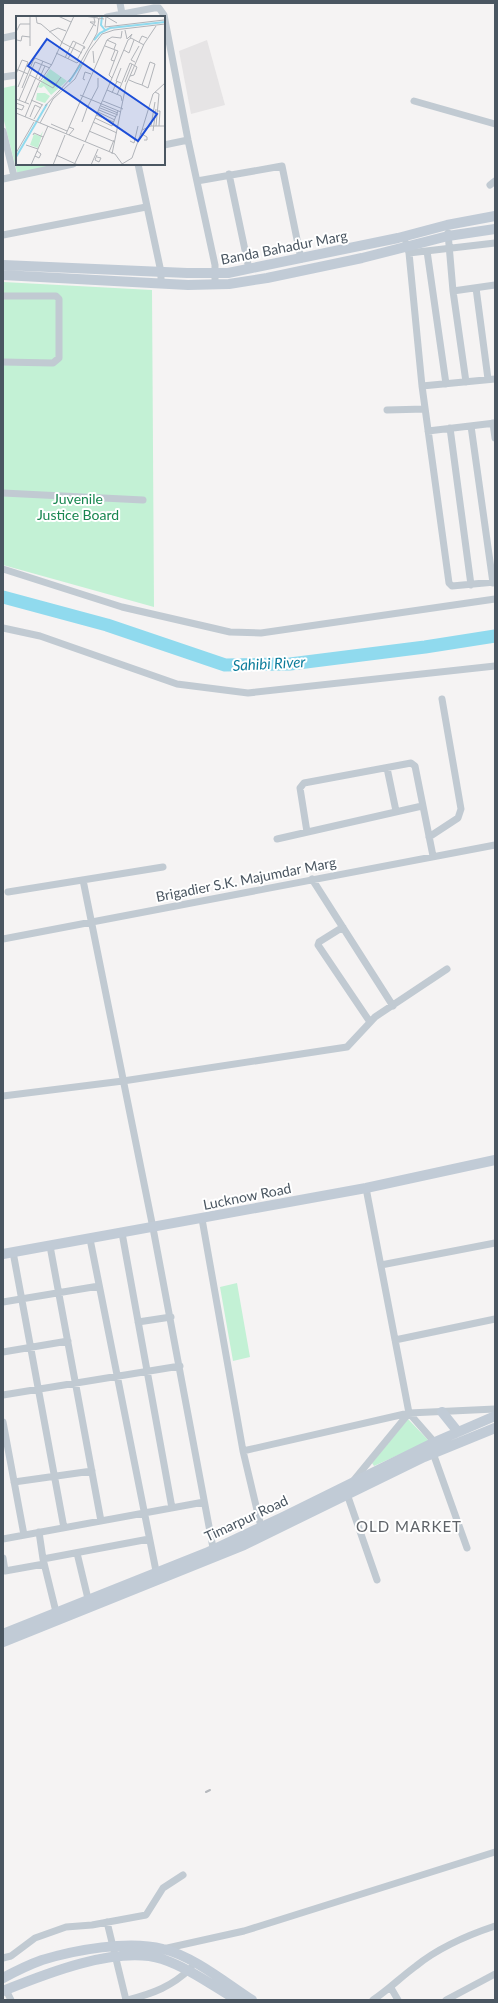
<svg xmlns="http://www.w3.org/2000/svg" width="498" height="2003" font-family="Lato,sans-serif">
	<rect width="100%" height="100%" fill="#f5f3f3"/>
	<path fill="#e6e4e5" d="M207 40 225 105 191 114 179 51Z"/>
	<path fill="#c3f1d5" d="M17 85V164H47L48 169 18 176 3 117V88Z
		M3 282 152 290 154 607 3 565Z
		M237 1283 250 1357 233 1361 220 1287Z
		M408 1419 429 1441 374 1466 372 1463Z"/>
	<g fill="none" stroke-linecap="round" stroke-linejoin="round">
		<path stroke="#90daee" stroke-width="13" d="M3 597 107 625 225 665 290 664 425 647 495 636"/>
		<path stroke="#c1cad2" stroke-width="7" d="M120 3 122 14
			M107 17 154 8H159L164 15 188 140 215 265V284
			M3 38 17 35
			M3 77 17 75
			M414 101 495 124
			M3 131 14 176
			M164 145 188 140
			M138 164 161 272V283
			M229 174 249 269
			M3 179 73 164
			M197 181 282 166 301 259
			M490 185 495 181
			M448 233 453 291 466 382
			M3 235 146 207
			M406 243 409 253 422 386 449 583 452 586 495 582
			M427 251 446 384
			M409 253 495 243
			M476 288 488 379
			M453 291 495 285
			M3 296H56L59 299V358L53 363 3 362
			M422 386 495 379
			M387 410 425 409
			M493 423 495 438
			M471 426 493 583
			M450 428 471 585
			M428 431 495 423
			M3 493 143 500
			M3 569 122 607 230 632 261 633 495 599
			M3 628 40 636 177 684 248 693 495 666
			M387 768 396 811
			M307 832 300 788 304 783 411 763 415 766 433 856
			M429 837 458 818 461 809 442 699
			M277 839 422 806
			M312 879 393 1006
			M83 880 153 1228 214 1553
			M8 892 163 867
			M343 927 319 942 318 945 370 1022
			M3 939 495 845
			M3 1096 123 1081 347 1047 375 1017 447 969
			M202 1219 243 1451 262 1531
			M122 1233 172 1508
			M90 1239 157 1576
			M50 1246 101 1521
			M13 1252 64 1528
			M381 1265 495 1243
			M3 1302 99 1286
			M138 1322 171 1317
			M395 1340 495 1319
			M3 1352 68 1341
			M3 1395 180 1366
			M409 1413 437 1445
			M3 1422 24 1535
			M243 1451 409 1413 495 1409
			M433 1453 467 1548
			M354 1480 409 1413 366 1188
			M14 1482 92 1471
			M347 1494 377 1580
			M39 1532 43 1559 57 1616
			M3 1539 204 1502
			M77 1553 89 1603
			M3 1558 5 1571 44 1564
			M43 1559 149 1539
			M107 1922 126 2000
			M163 1949 244 1931 495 1852
			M3 1958 11 1956 35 1938 66 1927 92 1925 146 1915 163 1888 183 1875
			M391 1988 398 2000
			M6 1990 11 2000
			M128 2000C154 1993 171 1987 191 1968
			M373 2000C388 1990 401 1977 416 1966 438 1948 468 1935 495 1926
			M446 2000 495 1974"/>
		<path stroke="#c1cbd6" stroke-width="10" d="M3 265 187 273H228L398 238 447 225 495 216
			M3 275 188 285 229 284 267 278 362 258 448 236 495 229
			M3 1254 366 1188 495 1160
			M442 1412 458 1432
			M3 1634 206 1553 283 1517 435 1442 495 1416
			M3 1642 244 1545 424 1457 495 1428
			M3 1978C16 1971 28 1965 42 1960 75 1950 128 1940 163 1949 193 1956 226 1983 252 2000
			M3 1991C45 1974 117 1945 162 1959 189 1968 213 1986 237 2000"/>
		<path stroke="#b5b8bd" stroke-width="2" d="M206 1792 210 1790"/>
	</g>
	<g text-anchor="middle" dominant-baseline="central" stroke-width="4" stroke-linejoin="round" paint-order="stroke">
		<g font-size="14" fill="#4a5661" stroke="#fff">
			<text transform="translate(284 247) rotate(-11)">Banda Bahadur Marg</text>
			<text transform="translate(246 879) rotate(-11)">Brigadier S.K. Majumdar Marg</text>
			<text transform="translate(247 1196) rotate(-11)">Lucknow Road</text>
			<text transform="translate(246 1518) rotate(-25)">Timarpur Road</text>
		</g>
		<g font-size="14" fill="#17864f" stroke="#fff">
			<text x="78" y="498">Juvenile<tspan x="78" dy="16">Justice Board</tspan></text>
		</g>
		<g font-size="15" font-style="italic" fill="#0c7c9b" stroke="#fff">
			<text transform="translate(269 663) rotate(-3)">Sahibi River</text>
		</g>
		<g font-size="15" letter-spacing="1" fill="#5f6368" stroke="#fff">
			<text x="409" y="1526">OLD MARKET</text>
		</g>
	</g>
	<g transform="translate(16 16)">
		<rect width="149" height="149" fill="#f5f3f3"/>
		<path d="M34 53 51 65 35 79 28 70 25 72 22 71ZM21 77H29L34 80 29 87 20 84ZM27 115 22 132 14 129 18 118 24 120Z" fill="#c3f1d5"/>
		<path fill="none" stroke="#90daee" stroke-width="2" d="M86 0 85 9 89 14M78 24 84 17 94 12 149 6M53 66 65 48M0 141 31 88"/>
		<path fill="none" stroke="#b1b4b9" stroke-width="1" d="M14 0V30M20 0 21 7 25 8 46 26M42 0 55 6M68 0 82 2 83 4M89 0 101 7M90 1 89 11 148 4M79 6H74L80 10M109 14 111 23 116 18 114 22M0 16 4 8H14M33 16 42 12 50 15M1 24 5 25 6 20 14 21M91 24 96 21 105 22 106 15M91 24 100 28 98 33M45 26 66 37M123 26 126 20 131 22M67 28 79 6 78 2M89 30 102 35 93 59 96 62M108 34 113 37 118 24M77 35 78 47M40 37 61 47 63 45M49 42 57 25 69 31 68 33M52 43 60 27M61 44 68 31M17 45 19 42 36 49M98 45 95 44 99 34M119 46 115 44 123 30M105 52 100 65 105 67M0 53 12 58M0 58 6 44 12 46 2 71M14 59 37 72 45 61M28 62 39 70M23 63 29 50M69 64 67 63 69 56 75 58M113 64 120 67 126 69 132 72 139 48 134 46 126 69M109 66 116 48M6 72 17 45M91 74 105 80 106 85M139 76 143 78 140 110M96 77 101 65M64 79 105 96M101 79 114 47 121 51 118 59 114 60M0 83 13 88M3 84 19 46 34 52M15 84 27 89M87 85 107 93M0 87 8 90 6 94 0 92M9 87 27 45M29 90 57 60 81 17 83 2 88 3M85 90 102 97M84 92 102 99M83 94 100 101M142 95H144L143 110M82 96 99 104M0 97 99 138 107 149M80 99 98 106M9 101 23 67 36 48 58 0M14 101 19 89 25 92M79 102 96 110 102 95M18 103 26 89M66 106 71 92 82 71V62M77 106 101 117M24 107 37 83 59 63 73 35 86 18 98 14 149 8M35 108 51 115M135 110 139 86M126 114 137 78 149 67M73 115 99 126M137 115 140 93M124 117 131 121V124H128M50 118 91 24M17 119 18 117 27 121M53 119 58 113 53 111M114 125 118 127 122 110M69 126 112 24 115 22 128 29M10 129 22 133M93 136 98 124M0 137 18 106M96 138 110 69 128 28 140 10M40 139 62 149M81 139 79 144 83 146 85 142 81 141M19 140 23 142 25 138 21 135M59 147 68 128M106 148 116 142 126 114 135 110H149M15 149 32 110M37 149 49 119M75 149 82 133"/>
		<path fill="#1d4ed8" fill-opacity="0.15" stroke="#1d4ed8" stroke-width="2" d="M31 23 141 98 122 125 12 50Z"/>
		<rect width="149" height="149" fill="none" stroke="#4a5661" stroke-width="2"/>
	</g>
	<rect width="498" height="2003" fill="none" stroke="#4a5661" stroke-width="8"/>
</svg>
